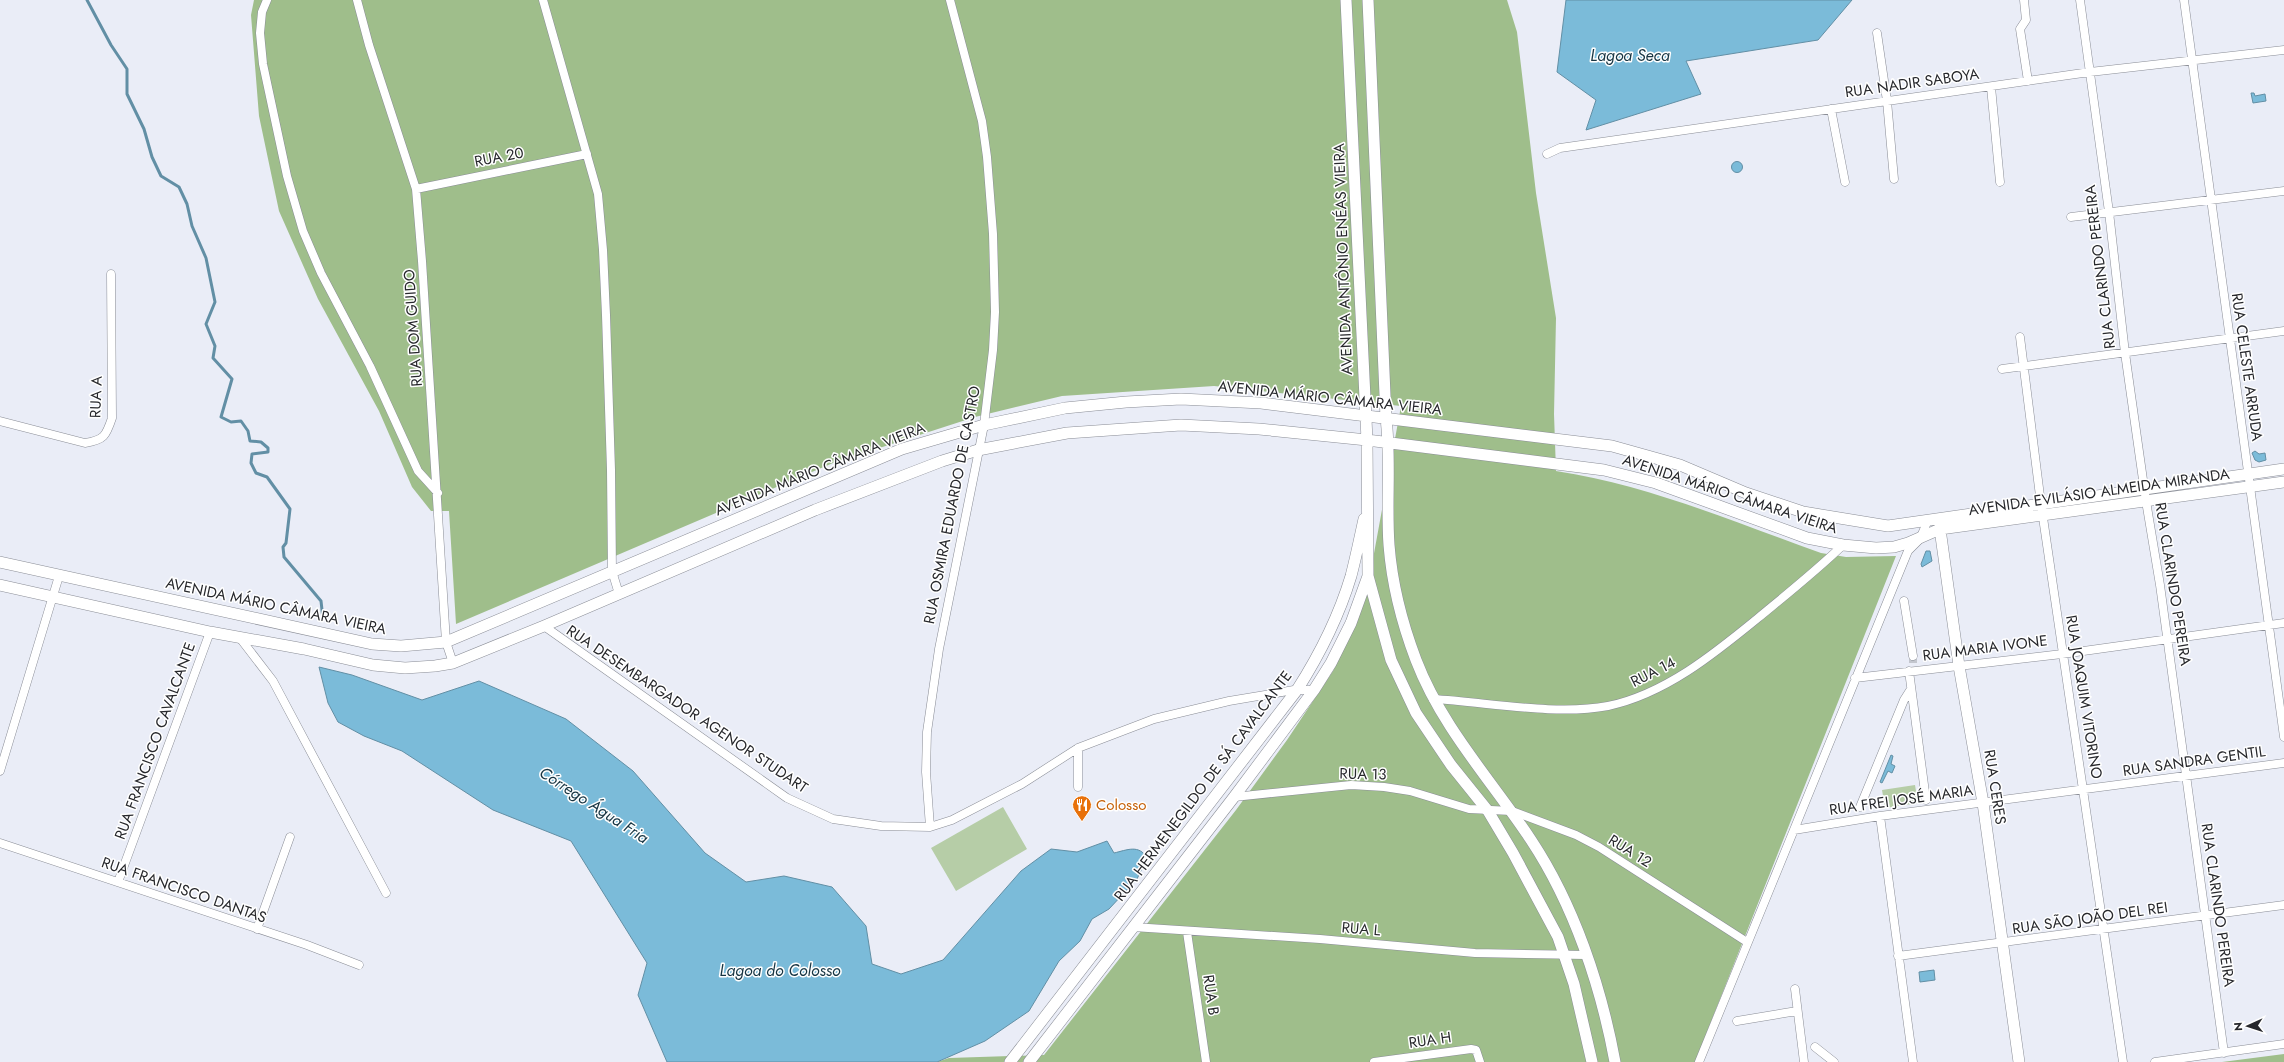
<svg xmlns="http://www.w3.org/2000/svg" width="2284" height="1062" font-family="Jost,sans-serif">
	<rect width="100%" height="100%" fill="#eaedf7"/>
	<path fill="#b6cda7" d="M1915 785 1918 803 1885 808 1882 790Z
		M1003 807 1027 849 956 891 931 848Z"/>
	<path fill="#9fbe8b" d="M254 0H1507L1517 32 1536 193 1556 318 1554 414 1556 471C1648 485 1734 522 1821 553L1846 557 1896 556 1695 1062H937L949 1058 1044 1055 1236 810 1287 740 1333 671 1366 597 1401 406 1214 386 1062 396 975 417 833 463 456 624 449 511H431L412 487 379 411 318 299 279 211 259 116 251 15Z
		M2284 1054V1062H2222Z"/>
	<path fill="#7bbbd9" stroke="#628fa5" d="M1566 0H1852L1818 40 1686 61 1701 94 1586 130 1596 100 1557 72Z
		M2251 93H2254L2255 96 2265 94 2266 101 2253 103Z
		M1731.5 167a5.5 5.5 0 1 1 11 0a5.5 5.5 0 1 1-11 0Z
		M2255 451 2259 454 2265 453 2266 460 2259 462 2255 460 2252 453Z
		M1926 551H1930L1932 561 1922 567 1921 564Z
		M319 667 352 675 422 700 479 681 566 719 633 771 705 853 746 882 784 876 832 887 866 926 872 964 901 974 943 960 1021 871 1051 849 1077 852 1107 841 1114 853C1127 850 1139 844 1147 858L1137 879 1109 909 1092 919 1080 941 1059 961 1029 1011 985 1041 937 1062H667L638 995 647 963 571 841 493 810 402 751 364 736 338 722 328 703Z
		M1891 755 1893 756 1891 764 1895 766 1892 773 1888 771 1882 783 1880 782Z
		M1934 970 1935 980 1920 982 1919 972Z"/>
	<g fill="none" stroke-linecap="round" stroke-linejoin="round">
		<path stroke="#628fa5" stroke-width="3" d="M87 0 111 45 127 69V94L144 129 152 157 161 176 179 187 187 204 192 226 206 258 215 302 206 324 215 346 213 358 232 379 221 417 231 422 241 421 248 431 250 441 261 442 268 448V452L252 454 251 463 256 473 267 477 290 509 286 543 283 547 284 557 321 601 323 619"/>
		<path stroke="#c3c6ce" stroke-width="8" stroke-dasharray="8 4" stroke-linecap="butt" d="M1913 656V663"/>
		<defs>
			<path id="minor" d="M267 0 262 12 260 33 263 64 287 176 303 231 321 273 370 366 418 471 438 493
				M357 0 369 45 416 189 422 261 446 642 453 663
				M543 0 598 194 603 250 606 315 611 470 612 571 619 594
				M2024 0 2026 20 2020 29 2028 81
				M2080 0 2109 212 2125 353 2146 501 2160 585 2224 1053
				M2184 0 2284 737
				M1877 33 1887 101 1894 179
				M1991 87 2000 182
				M1831 109 1845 182
				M1547 154 1560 148 2090 72 2284 50
				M416 189 587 154
				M2071 217 2284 191
				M2020 337 2041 504 2123 1062
				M2002 369 2284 331
				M0 421 85 443C104 440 106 436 112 418L111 274
				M1904 601 1913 656
				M544 626 787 798 833 819 881 826 930 827 952 820 1022 784 1078 748 1154 719 1229 701 1294 690H1314
				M240 638 273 681 386 893
				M1909 671 1926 800
				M1855 678 2062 654 2284 623
				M1433 699C1487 702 1555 716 1608 706 1665 694 1714 654 1758 618 1787 594 1816 571 1843 545
				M1078 748V787
				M0 771 59 576
				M1234 797 1351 785 1384 787 1410 791 1469 809 1512 811 1576 835 1599 847 1747 942
				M1860 807 1904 700 1911 689
				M1880 816 1913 1062
				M930 827 926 772 927 732 939 649 984 425 993 350 995 312 993 234 987 157 982 121 950 0
				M1794 830 1880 816 2284 763
				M0 843 307 945 359 965
				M118 882 210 632
				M1133 927 1320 939 1475 953 1586 955
				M257 929 290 837
				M1187 932 1206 1062
				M1898 956 2284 905
				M1795 989 1804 1062
				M1737 1021 1797 1011
				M1815 1047 1834 1062
				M1374 1062 1471 1049 1476 1050 1480 1062
				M1699 1062 1908 551 1920 539 1928 520
				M2155 1062 2284 1044"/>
			<path id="tertiary" d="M1346 0 1367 440 1368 576 1391 660 1416 713 1451 765 1488 811 1513 853 1558 937 1574 984 1592 1062
				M1368 0 1386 418C1391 460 1386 503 1389 545 1392 584 1402 623 1416 660 1442 728 1492 781 1531 840 1574 905 1601 986 1615 1062
				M1941 523 1940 529 1959 666 1983 803 2019 1062
				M0 562 372 644 401 646 446 642 902 449 984 425 1065 408 1126 402 1181 399 1261 403 1612 446 1680 465 1746 493 1803 512 1888 526 2284 469
				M0 585 210 632 304 649 373 665 405 668 435 666 453 663 544 626 815 510 942 461 978 450 1067 433 1181 425 1259 429 1367 440 1604 470 1656 483 1807 538 1843 545 1876 548 1894 547 1908 543 1940 529 2284 482
				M1010 1062 1297 690C1320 654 1339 616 1351 576 1356 557 1360 537 1364 519
				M1029 1062 1234 797 1314 690 1331 663 1351 623 1368 576"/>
		</defs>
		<use href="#minor" stroke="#8a8d96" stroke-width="9"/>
		<use href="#tertiary" stroke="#8a8d96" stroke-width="12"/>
		<use href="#minor" stroke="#fff" stroke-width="8"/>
		<use href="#tertiary" stroke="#fff" stroke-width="11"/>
	</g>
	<defs>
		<symbol id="restaurant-pin" viewBox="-11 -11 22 30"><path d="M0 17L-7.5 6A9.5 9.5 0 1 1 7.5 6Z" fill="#e8710a" stroke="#fff"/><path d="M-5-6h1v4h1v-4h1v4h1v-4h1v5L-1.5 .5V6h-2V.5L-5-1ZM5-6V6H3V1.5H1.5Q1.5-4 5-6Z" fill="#fff"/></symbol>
	</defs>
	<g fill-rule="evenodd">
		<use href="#restaurant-pin" x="1071" y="794" width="22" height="30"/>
	</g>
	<g text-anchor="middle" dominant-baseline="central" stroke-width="3" stroke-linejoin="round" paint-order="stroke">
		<g font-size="15" fill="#27282c" stroke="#fff">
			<text transform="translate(1912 83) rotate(-8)">RUA NADIR SABOYA</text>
			<text transform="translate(499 157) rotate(-11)">RUA 20</text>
			<text transform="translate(1343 259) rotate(-92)">AVENIDA ANTÔNIO ENÉAS VIEIRA</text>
			<text transform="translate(2100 267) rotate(-97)">RUA CLARINDO PEREIRA</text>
			<text transform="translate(413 328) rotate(-94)">RUA DOM GUIDO</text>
			<text transform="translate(2247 367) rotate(82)">RUA CELESTE ARRUDA</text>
			<text transform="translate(96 397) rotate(-88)">RUA A</text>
			<text transform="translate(1330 398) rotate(6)">AVENIDA MÁRIO CÂMARA VIEIRA</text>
			<text transform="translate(820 469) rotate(-22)">AVENIDA MÁRIO CÂMARA VIEIRA</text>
			<text transform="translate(2099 492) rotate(-8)">AVENIDA EVILÁSIO ALMEIDA MIRANDA</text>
			<text transform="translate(1730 494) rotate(18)">AVENIDA MÁRIO CÂMARA VIEIRA</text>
			<text transform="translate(952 505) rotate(-79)">RUA OSMIRA EDUARDO DE CASTRO</text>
			<text transform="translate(2173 584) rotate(81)">RUA CLARINDO PEREIRA</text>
			<text transform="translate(276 606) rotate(12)">AVENIDA MÁRIO CÂMARA VIEIRA</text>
			<text transform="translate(1985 648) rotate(-7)">RUA MARIA IVONE</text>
			<text transform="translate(1653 672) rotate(-27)">RUA 14</text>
			<text transform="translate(2084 697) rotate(81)">RUA JOAQUIM VITORINO</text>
			<text transform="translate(687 709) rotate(34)">RUA DESEMBARGADOR AGENOR STUDART</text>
			<text transform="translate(155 741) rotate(-70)">RUA FRANCISCO CAVALCANTE</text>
			<text transform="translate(2194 761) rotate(-8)">RUA SANDRA GENTIL</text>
			<text transform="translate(1363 774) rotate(1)">RUA 13</text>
			<text transform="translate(1203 786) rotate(-53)">RUA HERMENEGILDO DE SÁ CAVALCANTE</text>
			<text transform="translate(1995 787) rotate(81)">RUA CERES</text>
			<text transform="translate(1901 800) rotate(-8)">RUA FREI JOSÉ MARIA</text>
			<text transform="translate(1630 851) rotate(32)">RUA 12</text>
			<text transform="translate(184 890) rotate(19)">RUA FRANCISCO DANTAS</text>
			<text transform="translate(2218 905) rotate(82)">RUA CLARINDO PEREIRA</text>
			<text transform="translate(2090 918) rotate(-8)">RUA SÃO JOÃO DEL REI</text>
			<text transform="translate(1361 929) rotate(5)">RUA L</text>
			<text transform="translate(1211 995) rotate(82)">RUA B</text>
			<text transform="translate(1430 1040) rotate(-8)">RUA H</text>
		</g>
		<g font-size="15" fill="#c56008" stroke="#fff" text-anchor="start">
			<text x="1096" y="805">Colosso</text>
		</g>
		<g font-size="16" font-style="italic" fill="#173543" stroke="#fff">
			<text x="1630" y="55">Lagoa Seca</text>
			<text transform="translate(594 805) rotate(33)">Córrego Água Fria</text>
			<text x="780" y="970">Lagoa do Colosso</text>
		</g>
	</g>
	<g transform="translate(2248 1026) rotate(267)" stroke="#ffffff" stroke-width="3" paint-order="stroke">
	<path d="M0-3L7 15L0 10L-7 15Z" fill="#27282c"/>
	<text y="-6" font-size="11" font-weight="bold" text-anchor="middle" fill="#27282c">N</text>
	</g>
</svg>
